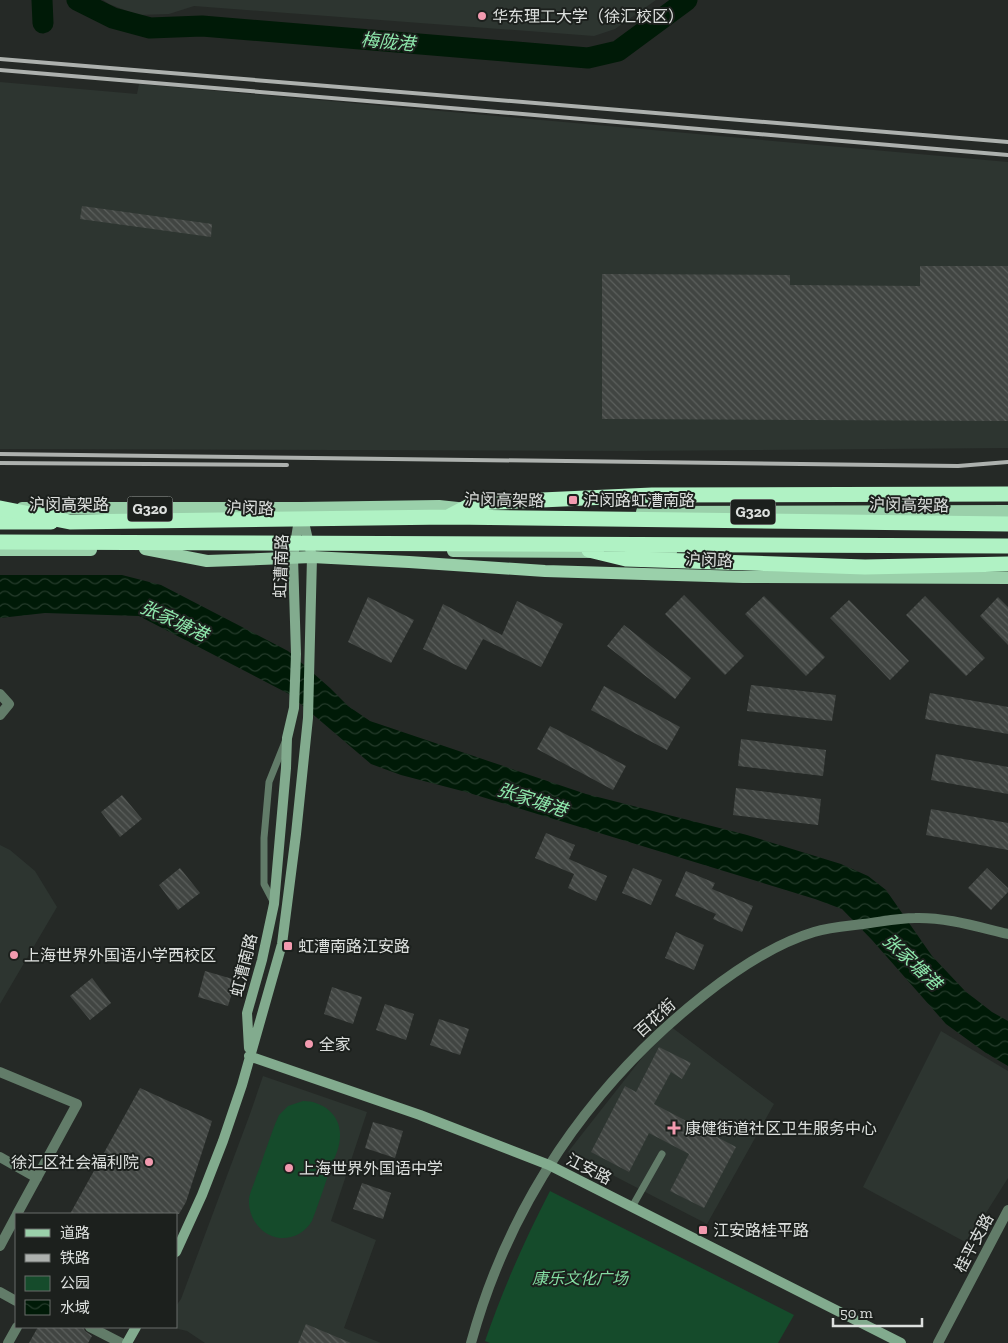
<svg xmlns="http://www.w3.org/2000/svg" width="1008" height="1343" font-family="'Zilla Slab','Noto Sans SC',serif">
	<defs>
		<pattern id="water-waves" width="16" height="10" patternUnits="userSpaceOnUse" patternTransform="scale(1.25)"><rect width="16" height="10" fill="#001a07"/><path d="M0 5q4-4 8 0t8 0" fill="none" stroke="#253b2b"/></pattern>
		<pattern id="building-back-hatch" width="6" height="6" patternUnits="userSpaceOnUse" patternTransform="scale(1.25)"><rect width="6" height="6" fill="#414542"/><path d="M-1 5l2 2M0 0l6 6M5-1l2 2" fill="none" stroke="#5c605d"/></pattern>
	</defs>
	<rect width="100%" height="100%" fill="#252926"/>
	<path fill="#2d3530" d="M103 0H656L615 29 594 36 194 6 169 14 138 15 109 4Z
		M0 82 137 94 139 84 1008 162V448L632 451 0 449Z
		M0 845 10 850 35 871 57 907 0 1004Z
		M670 1026 774 1104 707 1224 568 1152 663 1031Z
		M941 1031 1008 1071V1178L967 1243 863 1187Z
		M263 1076 367 1112 331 1221 376 1240 344 1328 381 1343H205L187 1331 170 1327H176V1306L181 1299 250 1114Z"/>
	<path fill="#154b2b" d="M303 1101C323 1101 341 1115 340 1136 340 1147 335 1157 331 1166 325 1184 319 1203 312 1221 305 1232 294 1239 280 1238 261 1236 248 1218 249 1199 250 1192 254 1184 256 1177 264 1157 270 1135 279 1115L288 1106Z
		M550 1191 794 1315 778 1343H490L485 1341C503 1289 525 1239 550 1191Z"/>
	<path fill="url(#water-waves)" d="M0 575H122L161 585 288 651 330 688 348 706 370 721 586 794 747 835 841 864 868 876 886 890 932 956 965 991 992 1012 1008 1021V1066L986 1053 946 1024 872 940 842 909 815 899 466 792 401 775 371 764 289 694 139 616 45 613 0 618Z"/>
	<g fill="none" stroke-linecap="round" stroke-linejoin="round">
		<path stroke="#001a07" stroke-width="21" d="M42 0 43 23
			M77 0 113 18 150 28 202 26 588 58 618 51 687 0"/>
	</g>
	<path fill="url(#building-back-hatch)" d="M82 206 212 224 211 237 80 219Z
		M920 266H1008V421L602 419V274L790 275V285L920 286Z
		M684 595 744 656 725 675 665 614Z
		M764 596 825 657 806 676 745 614Z
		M925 596 985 658 966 676 906 615Z
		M368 597 414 620 391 663 348 642Z
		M998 597 1008 607V645L980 616Z
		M849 600 909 661 890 680 830 618Z
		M517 601 563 624 541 667 483 639 466 670 423 649 443 604 502 635Z
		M624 625 691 678 675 699 607 646Z
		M751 685 836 695 832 721 747 711Z
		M604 686 680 727 667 750 591 710Z
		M930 693 1008 707V734L925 719Z
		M550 726 626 766 613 790 537 749Z
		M741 739 826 750 823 776 738 766Z
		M936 754 1008 767V794L931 780Z
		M736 788 821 799 818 825 733 815Z
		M122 795 142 819 120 837 101 812Z
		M931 809 1008 823V850L926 835Z
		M546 833 575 845 569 859 607 876 596 901 568 888 574 874 535 858Z
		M180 868 200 893 178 910 159 885Z
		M633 868 662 880 651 905 622 893Z
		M987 868 1008 888V892L991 910 968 888Z
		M686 871 715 883 712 889 753 906 742 932 713 919 716 914 675 896Z
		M676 932 704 945 694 970 665 958Z
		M205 971 236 980 228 1006 198 997Z
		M92 978 111 1003 90 1020 70 996Z
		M332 987 362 997 353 1024 324 1014Z
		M385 1004 414 1014 406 1040 376 1030Z
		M439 1019 469 1029 460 1055 430 1045Z
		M659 1047 691 1063 682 1079 671 1072 654 1104 736 1147 704 1208 670 1191 689 1154 649 1133 629 1172 591 1152 625 1086 636 1092Z
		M140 1088 212 1121 186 1202 179 1214H70Z
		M373 1122 403 1131 395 1158 365 1148Z
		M362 1183 391 1193 383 1219 353 1209Z
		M306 1324 351 1343H298Z
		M38 1327H83L85 1331 92 1336 88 1343H29Z"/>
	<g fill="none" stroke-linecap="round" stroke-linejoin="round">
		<path stroke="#627c69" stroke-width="7" d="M274 903 264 884V838L269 782 285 742
			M632 1207 662 1154"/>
		<path stroke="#627c69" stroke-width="10" d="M0 694 9 704 0 715
			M0 1072 77 1104 17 1214
			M0 1157 37 1178
			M0 1246 16 1216
			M0 1292 16 1301
			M90 1327 121 1343
			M8 1343 17 1327
			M471 1343C509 1204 590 1085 704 995 737 969 774 944 814 932 830 927 847 926 863 924 880 922 898 918 915 918 946 917 978 927 1008 934
			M938 1343 1008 1210"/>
		<path stroke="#82ab8e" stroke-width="10" d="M249 1048 247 1013 262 960 274 904 286 768 287 738 294 708 296 654 293 557 300 513
			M249 1056 420 1115 549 1165 901 1343
			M176 1252 202 1195 223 1141 242 1085 282 944 296 834 308 718 312 557 302 514
			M127 1343 136 1327"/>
		<path stroke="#9ad0aa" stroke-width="12" d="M22 508H301L439 506 467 509
			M642 512 1008 511
			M145 549 207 561 312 557 409 562 545 571 743 577 1008 578
			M0 550H91
			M453 551 598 552
			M631 552H671"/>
		<path stroke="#b0f2c4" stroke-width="15" d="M0 522H51"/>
		<path stroke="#adb1ae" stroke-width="4" d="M0 59 1008 142
			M0 70 1008 155
			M0 454 958 466 1008 462
			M0 463 287 465"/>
		<path stroke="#b0f2c4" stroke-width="15" d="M0 508 70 522 449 517 1008 524
			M450 516 475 503 652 495 1008 494
			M0 542 1008 546
			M589 550 626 559 865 567 1008 564"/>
	</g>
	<g fill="#f29aaf" stroke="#1c201d" stroke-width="2">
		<circle cx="482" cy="16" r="5"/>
		<rect x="568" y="495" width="10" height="10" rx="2.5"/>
		<rect x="283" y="941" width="10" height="10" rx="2.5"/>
		<circle cx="14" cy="955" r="5"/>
		<circle cx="309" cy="1044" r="5"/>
		<path d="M671.5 1120.5h5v5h5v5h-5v5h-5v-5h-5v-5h5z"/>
		<circle cx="149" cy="1162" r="5"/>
		<circle cx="289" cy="1168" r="5"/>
		<rect x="698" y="1225" width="10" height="10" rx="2.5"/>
	</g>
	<g text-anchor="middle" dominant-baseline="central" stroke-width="4" stroke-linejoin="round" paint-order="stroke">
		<g fill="#1c201d" stroke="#a3a6a4" stroke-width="1">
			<rect x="127.5" y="496.5" width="45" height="25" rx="4"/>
			<rect x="730.5" y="499.5" width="45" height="25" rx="4"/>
		</g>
		<g font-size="15" font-weight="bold" fill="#dde0de">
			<text x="150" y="509">G320</text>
			<text x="753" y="512">G320</text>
		</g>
		<g font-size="16" fill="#dde0de" stroke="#1c201d" text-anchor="start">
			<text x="492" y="16">华东理工大学（徐汇校区）</text>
			<text x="583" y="500">沪闵路虹漕南路</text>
			<text x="298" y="946">虹漕南路江安路</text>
			<text x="24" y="955">上海世界外国语小学西校区</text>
			<text x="319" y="1044">全家</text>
			<text x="685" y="1128">康健街道社区卫生服务中心</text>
			<text x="139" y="1162" text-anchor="end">徐汇区社会福利院</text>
			<text x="299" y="1168">上海世界外国语中学</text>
			<text x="713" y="1230">江安路桂平路</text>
		</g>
		<g font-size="16" fill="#dde0de" stroke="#1c201d">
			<text transform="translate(504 500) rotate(1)">沪闵高架路</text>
			<text x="69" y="504">沪闵高架路</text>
			<text transform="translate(909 505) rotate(1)">沪闵高架路</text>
			<text transform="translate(250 508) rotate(2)">沪闵路</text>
			<text transform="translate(709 560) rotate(2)">沪闵路</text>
			<text transform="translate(281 566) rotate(-88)">虹漕南路</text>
			<text transform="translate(244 965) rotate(-76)">虹漕南路</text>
			<text transform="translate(655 1018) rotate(-42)">百花街</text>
			<text transform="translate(589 1169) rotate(27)">江安路</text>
			<text transform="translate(974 1243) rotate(-62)">桂平支路</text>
		</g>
		<g font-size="16" font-style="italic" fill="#83dca1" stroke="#1c201d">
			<text x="580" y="1278">康乐文化广场</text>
		</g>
		<g font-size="18" font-style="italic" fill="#8ee8ac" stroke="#1c201d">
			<text transform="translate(388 42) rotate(5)">梅陇港</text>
			<text transform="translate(174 621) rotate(25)">张家塘港</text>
			<text transform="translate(532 800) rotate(18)">张家塘港</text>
			<text transform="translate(912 962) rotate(43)">张家塘港</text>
		</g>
	</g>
	<rect x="15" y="1213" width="162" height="115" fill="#1c201d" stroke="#696d6a"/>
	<rect x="25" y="1229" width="25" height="8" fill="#9ad0aa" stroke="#696d6a"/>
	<text x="60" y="1238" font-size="15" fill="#dde0de">道路</text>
	<rect x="25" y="1254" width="25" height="8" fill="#adb1ae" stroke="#696d6a"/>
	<text x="60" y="1263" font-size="15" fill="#dde0de">铁路</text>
	<rect x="25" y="1276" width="25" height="15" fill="#154b2b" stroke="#696d6a"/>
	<text x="60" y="1288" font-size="15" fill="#dde0de">公园</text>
	<rect x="25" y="1300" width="25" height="15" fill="url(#water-waves)" stroke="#696d6a"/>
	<text x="60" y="1313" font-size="15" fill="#dde0de">水域</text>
	<path d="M833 1318v8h89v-8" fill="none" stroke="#dde0de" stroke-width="2.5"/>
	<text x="840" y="1318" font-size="15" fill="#dde0de" stroke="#1c201d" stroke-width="4" paint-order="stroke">50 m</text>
</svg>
